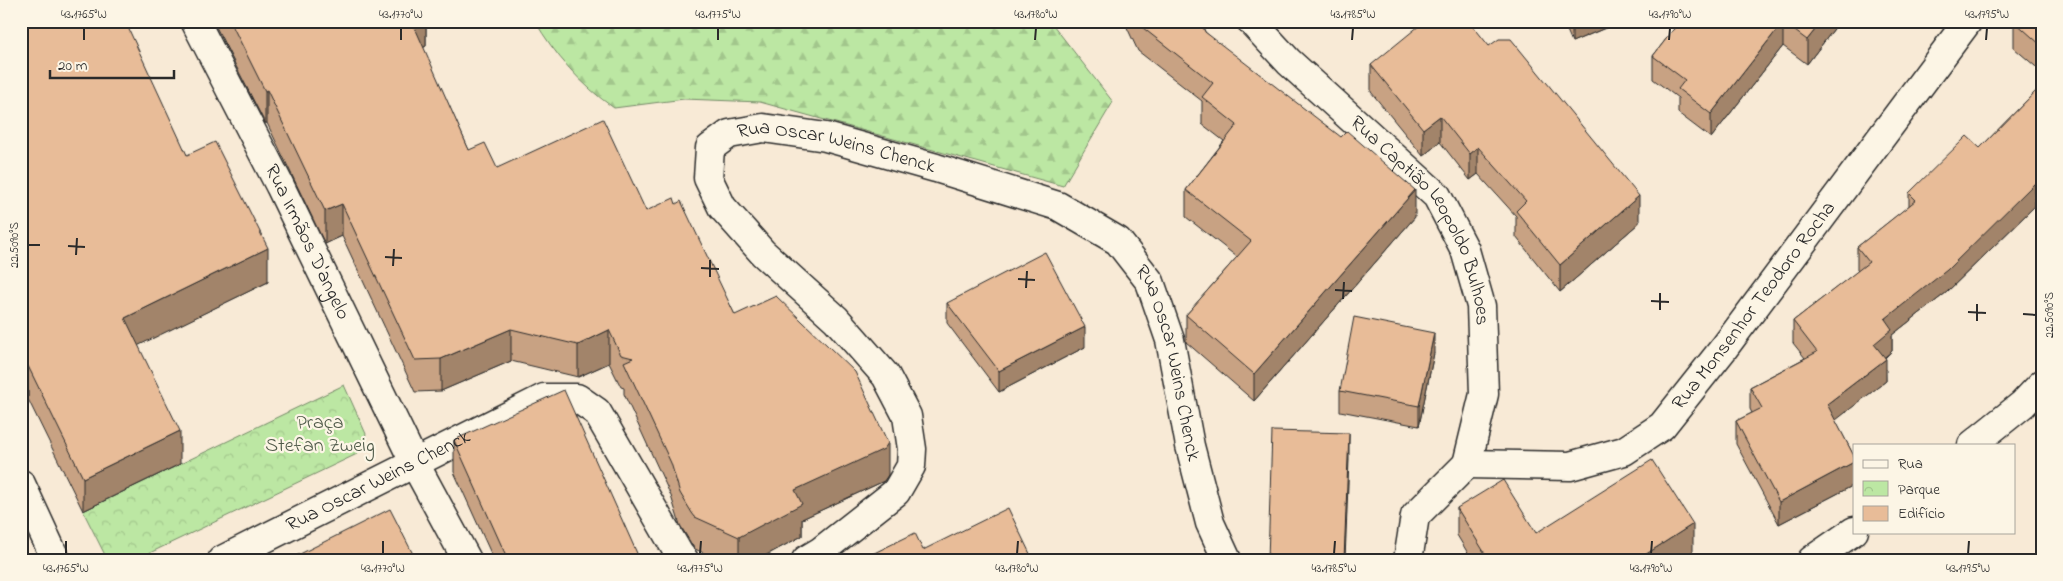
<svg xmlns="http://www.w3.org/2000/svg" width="2063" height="581" font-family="'Indie Flower',sans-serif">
	<defs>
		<pattern id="forest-firs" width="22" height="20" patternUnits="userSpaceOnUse" patternTransform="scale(1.25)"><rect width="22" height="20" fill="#bce7a3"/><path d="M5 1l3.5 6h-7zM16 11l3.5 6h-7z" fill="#a2c68c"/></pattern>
		<pattern id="park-crowns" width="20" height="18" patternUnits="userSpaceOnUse" patternTransform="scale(1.25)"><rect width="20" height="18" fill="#bce7a3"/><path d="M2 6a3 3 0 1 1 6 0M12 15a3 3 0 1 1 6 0" fill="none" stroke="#a2c68c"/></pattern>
	</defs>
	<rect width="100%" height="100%" fill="#f8ead6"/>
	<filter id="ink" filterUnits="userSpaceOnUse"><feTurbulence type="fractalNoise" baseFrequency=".02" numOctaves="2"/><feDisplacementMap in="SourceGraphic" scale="10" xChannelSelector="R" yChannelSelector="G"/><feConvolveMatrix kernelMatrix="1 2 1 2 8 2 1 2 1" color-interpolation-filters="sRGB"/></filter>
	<g filter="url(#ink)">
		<path fill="url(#forest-firs)" stroke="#748967" d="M535 21H1050L1113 102 1063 186 760 102 684 99 614 108C582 86 554 54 535 21Z"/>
		<path fill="url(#park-crowns)" stroke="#748967" d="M344 385 366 434 357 454 135 560 105 555 83 511Z"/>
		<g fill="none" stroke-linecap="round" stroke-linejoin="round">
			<defs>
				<g id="minor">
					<path id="s1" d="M195 21 280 186 415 464 467 560"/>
					<path id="s2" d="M1251 21 1289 62 1437 196 1465 250 1481 306 1484 394 1467 464"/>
					<path d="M1972 445 2023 404 2042 384"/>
					<path id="s3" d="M1467 464 1570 466 1624 451 1662 426 1724 348 1968 21"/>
					<path id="s4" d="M222 560 544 398H577L597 412 679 554 684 560"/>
					<path id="s5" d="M806 560 821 551 896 492 911 466 912 449 907 416 886 376 836 319 763 253 722 207 708 178 710 148 729 134 763 128 826 137 936 168 1058 206 1118 241 1150 282 1170 340 1190 446 1210 523 1227 560"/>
					<path d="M1408 560 1415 516 1467 464"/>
					<path d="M1812 560 1854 531"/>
				</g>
				<path id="major" d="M21 484 56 560"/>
			</defs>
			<use href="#minor" stroke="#2b2b2b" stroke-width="31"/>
			<use href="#major" stroke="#2b2b2b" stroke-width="31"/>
			<use href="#minor" stroke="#fcf5e5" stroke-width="28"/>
			<use href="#major" stroke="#fcf5e5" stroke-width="28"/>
		</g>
		<path fill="#c8a283" stroke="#2b2b2b" d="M21 21 107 28 187 155 268 282 138 345 180 464 83 511 28 399Z
			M213 21H426V46L423 48 469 150 497 168 646 211 676 204 735 315 888 475 884 481 802 519V536L757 560H719L695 549 692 545 680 525 671 496 624 394V388L621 387 609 363 578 377 511 361 441 391 415 392 342 236 325 244 267 123H265Z
			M1124 21H1201L1205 32 1415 217 1254 401 1186 342V315L1237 257 1186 217V190L1224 141 1202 124V101L1138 51Z
			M1563 21H1622L1572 42Z
			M1680 21H1840L1807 64 1783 46 1711 138 1678 113V98L1653 79V56Z
			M2014 21H2042V72L2014 48Z
			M1489 46 1639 223 1560 292 1516 237V216L1478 174 1470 180 1440 142 1423 156 1371 92V65Z
			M2042 85V212L2035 206 1947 292 1892 335V351L1885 358 1886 381 1835 420 1854 456V485L1779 524 1736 444V421L1752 413 1750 409V387L1805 358 1793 343V321L1858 271 1857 270V247L1909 206V193L1980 148Z
			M947 303 1085 347 999 392 947 323Z
			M1434 353 1419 426 1340 411V391Z
			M454 440 640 560H494L454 472Z
			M1457 508 1536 533 1693 551 1680 560H1472L1457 535Z"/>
		<path fill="#a2846a" stroke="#2b2b2b" d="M412 21H426V46L412 53Z
			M1572 21H1622L1572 42Z
			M1822 21H1840L1807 64V40Z
			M1783 22V46L1711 138V114Z
			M267 90V123H265V91Z
			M1440 116V142L1423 156V129Z
			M1478 147V174L1470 180V154Z
			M2035 183V206L1947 292 1892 335V351L1874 366V344L1885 319Z
			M1415 190V217L1254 401V374Z
			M1639 196V223L1560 292V265Z
			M342 204V236L325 244V211Z
			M268 248V282L125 352V318Z
			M1085 327V347L999 392V371Z
			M511 329V361L441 391V359Z
			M609 330V363L578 377V345Z
			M1434 333V353L1419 426V406Z
			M1886 359V381L1827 427V404Z
			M28 366V399L21 402V369Z
			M180 431V464L83 511V478Z
			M1349 433V460L1345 560H1344Z
			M888 443V475L884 481 802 519V536L757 560H739V537L795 490Z
			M1854 462V485L1779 524V502Z
			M1693 524V551L1680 560H1637Z"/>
		<path fill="#e8bc98" stroke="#2b2b2b" d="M21 21H104L107 28 121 21H125L187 155 215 142 268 248 125 318 180 431 83 478 28 366 21 369Z
			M230 21H412L469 150 485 143 497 168 603 119 646 211 674 198 676 204 681 201 735 315 776 296 855 372 888 443 884 449 795 490 802 504 739 537 695 517 692 513 680 493 671 463 624 362 633 358 621 355 609 330 578 345 511 329 441 359 415 360 342 204 325 211 267 90 265 91Z
			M1137 21H1201L1205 32 1341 137 1347 131 1415 190 1254 374 1186 315 1251 241 1186 190 1237 125 1202 97 1213 83 1138 24Z
			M1425 21H1469L1489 46 1499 39H1511L1639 196 1560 265 1516 211 1526 201 1478 147 1470 154 1440 116 1423 129 1371 65Z
			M1680 21H1822L1807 40 1783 22 1711 114 1678 89 1685 80 1653 56Z
			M2014 21H2042V46Z
			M2042 85V190L2035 183 1947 270 1885 319 1892 329 1874 344 1886 359 1827 404 1854 456V462L1779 502 1736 421 1762 408 1750 387 1817 352 1793 321 1869 262 1857 247 1916 200 1909 193 1967 136 1980 148Z
			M1045 252 1085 327 999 371 947 303Z
			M1354 317 1434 333 1419 406 1340 391Z
			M564 390 640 560H508L454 440Z
			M1272 431 1349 433 1344 560H1268Z
			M1652 460 1693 524 1637 560H1489L1457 508 1503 480 1536 533Z
			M1008 508 1033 560H860L915 533 923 550Z
			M390 509 416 560H288Z"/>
	</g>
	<path fill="none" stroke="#2b2b2b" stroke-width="2" d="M84 40V28M401 40V28M718 40V28M1035 40 1036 28M1352 40 1353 28M1669 40 1670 28M1986 40 1987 28M28 245H40M68 246 85 247M76 255 77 238M385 257 402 258M393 266 394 249M701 268 719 269M710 277V260M1018 279 1035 280M1026 288 1027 271M1335 290 1352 291M1343 299 1344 282M1651 301 1669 302M1660 310V293M1968 312 1986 313M2023 314 2036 315M1977 321V304M66 554V541M383 554V541M700 554 701 541M1017 554 1018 541M1334 554 1335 541M1651 554 1652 541M1968 554 1969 541"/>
	<g text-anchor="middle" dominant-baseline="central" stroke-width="4.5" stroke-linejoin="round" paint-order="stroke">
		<g font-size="20" fill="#2b2b2b" stroke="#fcf5e5">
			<text stroke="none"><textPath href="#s5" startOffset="670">Rua Oscar Weins Chenck</textPath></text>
			<text stroke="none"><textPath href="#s2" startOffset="268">Rua Captião Leopoldo Bulhoes</textPath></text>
			<text stroke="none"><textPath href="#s1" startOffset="248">Rua Irmãos D'angelo</textPath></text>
			<text stroke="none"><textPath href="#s3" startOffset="356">Rua Monsenhor Teodoro Rocha</textPath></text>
			<text stroke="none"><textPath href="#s5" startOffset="1105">Rua Oscar Weins Chenck</textPath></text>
			<text stroke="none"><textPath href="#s4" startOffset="175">Rua Oscar Weins Chenck</textPath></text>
		</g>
		<g font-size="20" fill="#4f5a49" stroke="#fcf5e5">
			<text x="320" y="423">Praça<tspan x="320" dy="23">Stefan Zweig</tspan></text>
		</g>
	</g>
	<rect width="2063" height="581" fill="none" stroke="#fcf5e5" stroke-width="55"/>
	<rect x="1853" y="444" width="162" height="90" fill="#fcf5e5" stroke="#a8a49b"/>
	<rect x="1863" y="460" width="25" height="8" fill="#fcf5e5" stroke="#a8a49b"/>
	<text x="1898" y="468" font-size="15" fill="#2b2b2b">Rua</text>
	<rect x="1863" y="481" width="25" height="15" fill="url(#park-crowns)" stroke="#a8a49b"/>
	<text x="1898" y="494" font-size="15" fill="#2b2b2b">Parque</text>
	<rect x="1863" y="506" width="25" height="15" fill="#e8bc98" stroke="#a8a49b"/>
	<text x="1898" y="518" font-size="15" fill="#2b2b2b">Edifício</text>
	<path d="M50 70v8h124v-8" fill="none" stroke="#2b2b2b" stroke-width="2.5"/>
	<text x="58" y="70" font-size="15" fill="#2b2b2b" stroke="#fcf5e5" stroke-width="4" paint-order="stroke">20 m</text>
	<rect x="28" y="28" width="2008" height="526" fill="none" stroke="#2b2b2b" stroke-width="2"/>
	<g font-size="12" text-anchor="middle" fill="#2b2b2b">
		<text x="84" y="18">43.1765°W</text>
		<text x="401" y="18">43.1770°W</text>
		<text x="718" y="18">43.1775°W</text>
		<text x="1036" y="18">43.1780°W</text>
		<text x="1353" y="18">43.1785°W</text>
		<text x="1670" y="18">43.1790°W</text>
		<text x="1987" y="18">43.1795°W</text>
		<text transform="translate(14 245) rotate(-90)" y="4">22.5090°S</text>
		<text transform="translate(2049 315) rotate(-90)" y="4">22.5090°S</text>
		<text x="66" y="572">43.1765°W</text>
		<text x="383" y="572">43.1770°W</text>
		<text x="700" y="572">43.1775°W</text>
		<text x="1017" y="572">43.1780°W</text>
		<text x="1334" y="572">43.1785°W</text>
		<text x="1651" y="572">43.1790°W</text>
		<text x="1968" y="572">43.1795°W</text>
	</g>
</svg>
